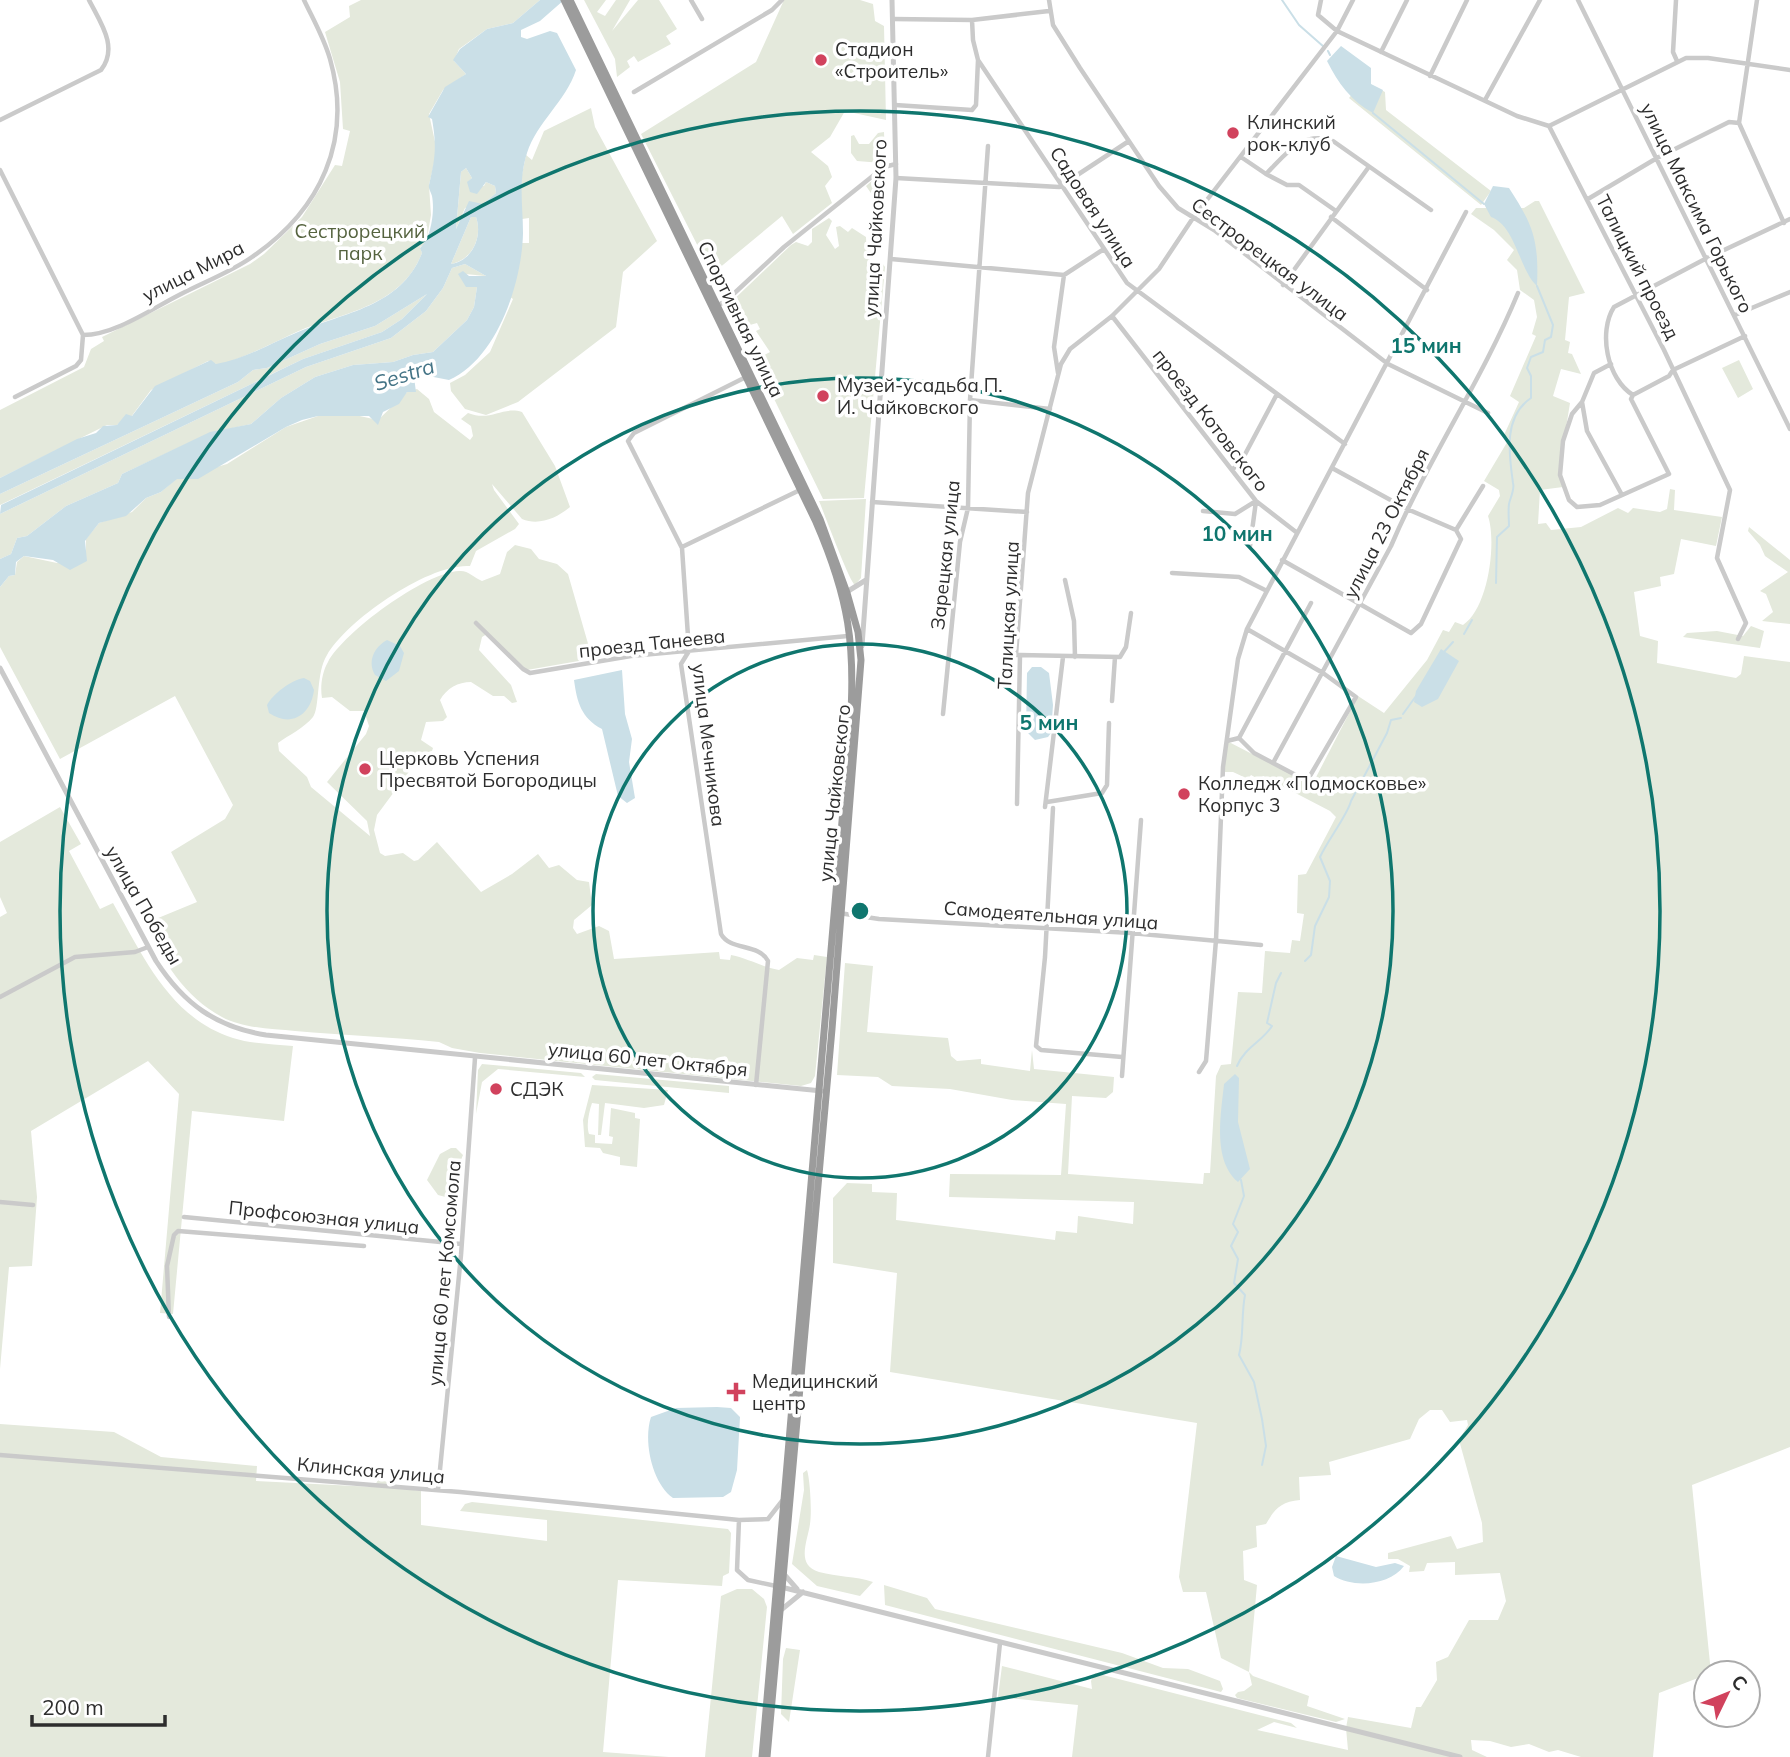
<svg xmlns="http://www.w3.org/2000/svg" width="1790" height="1757" font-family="Mulish,sans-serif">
	<rect width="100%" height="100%" fill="#fff"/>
	<path fill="#e4e9dc" d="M361 0H540L513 23 487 29 459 49 454 61 466 74 443 90 429 114 437 151 429 185 431 215 426 244 420 247 422 253C402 305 347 312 301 330 287 336 227 367 216 364 213 363 211 361 208 361L151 390 131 417 125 418 117 425H107L0 478V410L84 367 91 349 104 341 102 337 250 264 264 254 302 217 335 165 342 166 350 131 343 129 340 82 325 32 350 17 349 6Z
		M584 0H606L597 12 605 16 616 0H630L612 31 638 0H659L677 29 666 36 671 44 638 62 634 56 627 61 630 67 617 77 615 59Z
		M784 0H860L873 4 875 21 884 26 886 120 845 111 830 137 811 152 828 166 832 177 825 186 832 203 793 234 782 216 712 274 641 134 756 62Z
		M1367 77 1368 83 1385 92 1386 110 1491 191 1481 205 1349 98Z
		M591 108 595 127 657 241 623 272 616 327 518 402 486 415 465 409 451 391 450 383 465 375 490 352 513 299 510 297 522 243H529V218L522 219 519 189 526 155 532 160 544 131Z
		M884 132 885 159 882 163 857 161 851 153V136L854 135 859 144H869L878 133Z
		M466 168 472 178 468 182 470 187 484 186 486 182 495 186 496 193 483 204 465 208 456 229 461 172Z
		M883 171 887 173 885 211 875 209V199L866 186Z
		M1535 201H1539L1585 293 1569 297 1565 340 1570 342 1568 353 1572 354 1581 374 1561 369 1553 396 1570 403 1560 465 1563 487 1540 490 1538 524 1546 523 1551 530 1581 527 1618 508 1628 513 1633 508 1660 512 1667 509 1670 489 1675 490 1674 510 1722 517 1716 546 1681 539 1674 574 1660 577 1661 586 1634 592 1640 636 1658 641 1657 663 1736 678 1741 674 1744 656 1790 662V1447L1692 1485 1711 1673 1659 1693 1653 1757H1581L1558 1750 1549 1752 1529 1744 1511 1747 1490 1741 1471 1740 1472 1750 1487 1757H1072L1078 1705 998 1697 1002 1666 1092 1689 1091 1681 1095 1673 1291 1723 1297 1728 1274 1722 1257 1730 1348 1750 1346 1728 1348 1717 1411 1728 1416 1707H1421L1437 1680 1436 1662 1448 1657 1469 1620H1498L1506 1601 1500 1573 1455 1575V1562L1427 1563 1424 1571 1409 1572 1410 1566 1398 1559H1388V1553L1451 1536 1457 1549 1483 1542 1482 1523 1459 1440 1468 1425 1467 1420 1450 1422 1442 1410H1430L1419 1419 1410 1439 1329 1462 1331 1475 1299 1477 1300 1500C1281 1502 1275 1508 1266 1524L1256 1526 1257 1547 1243 1551 1244 1580 1257 1585 1249 1672 1253 1676 1309 1696 1307 1706 1345 1719 1336 1722 1237 1698 1235 1695 1238 1692 1244 1691 1252 1685 1249 1672 1221 1658 1206 1592H1183L1179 1577 1197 1423 890 1372 897 1273 833 1263V1198L847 1183 872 1184V1192L897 1193 896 1220 1055 1240 1056 1231 1077 1233 1078 1216 1133 1224 1134 1202 949 1197 950 1174 1061 1175 1066 1104 1012 1100 950 1089 892 1086 878 1077 837 1075 845 963 873 966 867 1032 948 1038 951 1056 957 1061 981 1059V1064L1030 1071 1032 1050 1034 1069 1114 1077 1113 1092 1106 1098 1072 1096 1068 1174 1203 1184 1204 1173H1210L1216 1076 1221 1065 1231 1064 1238 992 1262 993 1265 951 1290 953 1292 940 1300 941 1304 914 1297 913 1298 875 1306 874 1336 817 1330 811 1263 776 1260 780 1251 775 1248 779 1233 772H1222L1227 741 1312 785 1358 696 1384 713 1427 660 1443 630 1449 632 1455 622 1463 625C1488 609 1497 543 1488 516L1500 496 1499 490 1484 481 1509 439 1504 435 1519 402 1510 396 1536 336 1532 334 1537 317 1534 300 1520 290 1517 270 1507 260 1514 250 1494 230 1471 214 1476 208H1524Z
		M471 217H476C483 237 472 260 451 264Z
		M829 218 832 221 826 235 835 249 839 246 836 227 840 226 848 232 852 228 866 237 867 259 883 264 885 267 864 498 823 499 755 360 770 352 756 331 760 329 757 323 739 328 727 306 791 245 796 242 808 246 812 242V229Z
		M465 264 486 276 465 274 468 287H477L474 307 467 320 433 352 413 355 393 362 353 365 315 377 281 398 251 424 210 433 122 474 118 483 66 506 27 536 17 538 11 554 0 559V514L306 367 391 338 426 311 443 288 452 268Z
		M427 294 402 319 382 332 303 359 0 505V494L238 382 253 370 267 368 320 344 375 326Z
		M1739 360 1753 389 1738 398 1722 368Z
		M417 389 429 399 434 412 470 440 473 436 471 426 461 419 468 413C491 422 502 406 522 412L555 466 570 507C557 518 539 526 522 519L492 484 494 490 519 524 515 529 476 551 470 566C429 563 347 620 327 655 316 672 320 708 313 717 304 728 289 735 278 743L279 751 307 777 311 787 370 836 367 821 327 782 366 734 369 726 364 711H350L332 697 322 698C320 687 322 672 328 662 344 632 424 573 459 571 468 570 473 577 482 581L500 574 507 552 515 545 531 549 539 559 557 564 568 574 591 654 590 659 527 670 487 634 482 637 479 650 511 685 517 702 512 703 504 696H493L471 682C458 682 447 688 440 700L447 717 443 721 426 722 421 740 433 748 432 751 422 754 377 815 374 830 380 853 385 856 403 853 414 861 418 860 437 842 481 892 512 874 538 854 549 868 559 865 577 880 589 882 592 905 574 920 573 928 577 934 599 926 609 931 614 959 719 952 720 959 730 960 731 955C750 959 762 967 779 970L797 958 813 960 814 955 827 957 815 1076 811 1083 801 1086 480 1053 452 1048 439 1042C392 1037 343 1035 295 1031 272 1029 242 1028 222 1017 185 997 162 961 146 923L197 902 171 852 225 819 233 805 175 696 60 759 0 647V587L9 576 15 575 17 562 24 556 57 563 86 551V539L99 523 132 512 146 498 161 492 176 479 227 464 286 427 318 416 355 415 378 420 407 392Z
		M866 499 861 578 855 585C849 581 825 515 819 501Z
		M1749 527 1790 560V624L1762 621 1773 612 1766 594 1760 591 1788 572 1765 556 1760 545 1748 531Z
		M1751 626 1764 631 1760 648 1683 637 1687 633 1717 631 1743 636Z
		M60 807 81 844 69 851 100 909 113 903C143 956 170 1018 233 1038 252 1044 273 1044 293 1046L284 1121 192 1111 173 1314 160 1313 179 1094 148 1061 31 1131 37 1197 32 1266 9 1267 0 1369V917L7 913 0 897V842Z
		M482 1064 581 1073 585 1077 498 1069 482 1082 476 1114 478 1070Z
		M596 1074 729 1086V1093L595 1080 592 1077Z
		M592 1085 668 1090 664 1105 644 1108 605 1103 601 1135H598L599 1104 592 1103C589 1112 586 1125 589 1134L595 1135V1143L612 1144 613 1137 609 1136 611 1108 635 1113V1118L640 1119 637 1167 620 1165V1157L603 1153 600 1148 585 1147 583 1120Z
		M451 1148H456L463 1155C456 1169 464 1187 453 1199L438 1195 427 1180 440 1154Z
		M0 1424 114 1432 161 1457 257 1466 256 1481 374 1487 378 1480C394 1482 405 1490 421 1491V1525L547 1541V1520L460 1511 465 1504 472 1502 728 1529 731 1533 729 1573 723 1576 722 1586 618 1580 603 1752 669 1757H0Z
		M807 1470C810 1479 812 1512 810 1524 808 1540 795 1565 819 1572 837 1577 855 1576 873 1582L860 1596 817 1586 792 1564 804 1490 803 1473Z
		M884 1585 927 1598 935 1609 1122 1653 1163 1668 1188 1669 1220 1681 1223 1689 1221 1692 885 1605Z
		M737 1589H752L764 1599 767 1607 752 1757H705L721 1596Z
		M786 1648 800 1650 789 1722 781 1714 783 1659Z"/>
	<path fill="#cadfe7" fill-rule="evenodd" d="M540 0H564L540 21 521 30V37L527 39 550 31 557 33 576 70C566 101 537 122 527 153 518 182 523 205 523 233 522 283 497 359 449 380L418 374 414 377 416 392H407L399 404 383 412 378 425 369 416H318L302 420 286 427 198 479H177L161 492 146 498 126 516 99 523 85 541 87 561 70 570 53 560 24 556 16 562 15 575 9 576 0 587V559L11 554 17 538 27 536 66 506 118 483 122 474 210 432 251 424 281 398 315 377 353 365 393 362 413 355 433 352 467 320 474 307 477 287H466L458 274 463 271 469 276H486L465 264 452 268 443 288 426 311 391 338 306 367 0 514 1 505 303 359 382 332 402 319 427 294 375 326 320 344 267 368 253 370 238 382 0 494V478L77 439 96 433 103 426 117 425 126 414 132 416 155 386 211 360 216 364C245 359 271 343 298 332 345 312 401 307 422 253L420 248C431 239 435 211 432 196 431 192 428 189 429 185 435 158 437 148 432 119L428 117 445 87 466 74 453 60 460 49 487 29 513 23ZM466 168 472 178 467 182 470 192 477 194 486 182 495 186 496 193 483 204 469 201 456 229 461 172ZM471 217H476C483 237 472 261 451 264Z
		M1341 46 1371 68V84L1383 90 1373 113C1351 101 1338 83 1327 61Z
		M1493 186 1509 188C1533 225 1539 240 1537 286 1519 270 1516 226 1491 217L1484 204Z
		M387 640 400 646 404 653 399 671 386 681 375 675C367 662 374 647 387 640Z
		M1441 649 1459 661 1438 699 1422 707 1414 702 1416 691Z
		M1032 667H1041L1049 673 1053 705 1051 733 1048 737 1035 740 1026 731 1027 673Z
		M622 670 625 714 632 739 629 762 635 798 627 803 618 796 602 729C581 718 577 702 574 680Z
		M304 678 310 681 314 690C311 715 291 728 269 713L267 705C273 694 291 680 304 678Z
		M1235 1074 1239 1078 1238 1122 1250 1169 1238 1182C1212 1160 1221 1114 1224 1084Z
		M717 1407 731 1408 740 1417 737 1470 731 1492 723 1497 673 1498C652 1483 643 1441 651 1417L676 1408Z
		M1336 1556 1376 1567 1395 1563 1404 1566C1389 1586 1353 1588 1334 1576L1332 1567Z"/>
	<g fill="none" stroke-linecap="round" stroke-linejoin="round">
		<path stroke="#cadfe7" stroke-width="2" d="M1282 0 1299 25 1324 47
			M1328 51 1330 55
			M1373 113 1484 204
			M1496 583 1497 537 1509 526C1509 519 1508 511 1509 504 1510 498 1515 490 1513 483 1509 454 1503 417 1531 398V376L1527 368 1531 357 1543 352 1545 340 1551 337 1553 325 1537 286
			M1464 634 1472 620
			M1443 653 1453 642
			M1403 714 1416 696
			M1305 961 1311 955 1315 926 1329 897 1330 881 1320 857C1328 840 1348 814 1351 801L1387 733 1391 720 1401 718
			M1237 1066C1245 1047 1262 1042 1272 1026L1267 1023 1276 983 1281 973
			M1241 1180 1244 1196 1233 1224 1238 1232 1231 1246 1238 1259 1234 1283 1245 1295C1241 1316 1244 1336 1239 1355L1254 1382 1262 1419 1266 1446 1262 1465"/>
		<path stroke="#cacaca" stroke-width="4.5" d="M691 0 702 19
			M1049 0 1053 25 1080 68 1159 186 1178 208 1214 230 1388 364 1488 413
			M1321 0 1318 15 1337 31 1517 116 1549 126
			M1578 0 1790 429
			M1676 0 1673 52 1677 61
			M1757 0 1739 123 1784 223
			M893 19 972 20 1049 11
			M972 20 973 40 978 60 1127 283 1345 444
			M1381 52 1407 0
			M1430 76 1467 0
			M634 92 772 10 782 0
			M1485 100 1540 0
			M895 105 972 110 976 105 978 60
			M0 120 101 70C119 47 100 22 89 0
			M1549 126 1664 350 1730 490 1717 558 1746 623 1738 639
			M1549 126 1686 58H1708L1790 70
			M1241 157 1266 174C1286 154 1302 130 1333 141L1431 210
			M0 170 83 335C115 335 153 308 181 294 204 282 231 272 252 257 321 210 353 140 330 59 324 38 313 19 304 0
			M1266 174 1287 185H1299L1336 211
			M896 178 1059 187 1129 141
			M1588 199 1657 158 1729 122 1739 123
			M1331 217 1427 290
			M891 259 1064 275 1104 249
			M1283 285 1368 168
			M717 306 727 300 784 247 884 167 896 164
			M1735 315 1790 292
			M1112 316 1256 501 1296 532
			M1611 364 1594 373 1582 402 1572 414 1563 441 1560 475 1569 500 1577 507 1600 505 1669 474 1631 399 1633 395C1607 379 1598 332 1614 307L1707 258 1790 219
			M1058 373 1054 347 1064 275
			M746 377 634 433 628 441 682 548 689 651 681 664 721 934C730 951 759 943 768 961L756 1085
			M1633 395 1669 376 1673 370 1745 336
			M15 397 76 366 81 360 83 335
			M970 400 1050 409
			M1582 402 1587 431 1622 495
			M1233 469 1242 460 1277 394
			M872 502 1027 512
			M1203 511 1235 514 1256 501 1250 546
			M1456 530 1483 486
			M682 547 800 490
			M1282 560 1411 633 1421 624 1461 539 1456 530 1407 509 1332 468
			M1172 573 1239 577 1265 590
			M1065 580 1074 621 1075 657
			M476 623 523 669 530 673 631 656 848 636
			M1020 655 1120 657 1126 647 1131 613
			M1112 701 1115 657
			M943 714 960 542 968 508 970 400 988 146
			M1239 738 1311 603
			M1227 741 1239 738 1254 753 1307 781 1356 697 1323 673 1247 629
			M1273 763 1391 546C1428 459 1482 380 1518 293
			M1047 802 1102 793 1107 785 1109 723
			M1017 804 1020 655H1016L1028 493 1061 364 1070 349 1112 316 1159 269 1193 218 1337 31 1353 0
			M1045 807 1063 657
			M1053 808 1045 957 1036 1046 1041 1050 1122 1057
			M839 913 879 919 1131 933 1261 945
			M0 997 75 957 135 952 148 947
			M1199 1072 1206 1061 1216 940 1223 767 1238 659 1247 629 1466 212
			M1122 1076 1141 820
			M0 1202 33 1205
			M184 1217 461 1244
			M169 1317 167 1266 174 1235 178 1231 364 1246
			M0 1455 460 1492 739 1520 768 1519 782 1501
			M438 1490 461 1255 475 1058
			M739 1520 737 1570 748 1580 776 1586
			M988 1757 1000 1643"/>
		<path stroke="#cacaca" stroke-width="5" d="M845 593 866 580
			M862 646 896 178 892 0
			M0 668 156 961C184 1004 216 1027 266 1035L822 1091
			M783 1573 797 1589
			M781 1587 1460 1757
			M781 1610 803 1592"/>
		<path stroke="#9c9c9c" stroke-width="7" d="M564 0 816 522C849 598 856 646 850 728L762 1757
			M570 0 820 519 847 593 858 632 861 660 832 1029 767 1757"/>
	</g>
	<g fill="none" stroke="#0f766e" stroke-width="3.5">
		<circle cx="860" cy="911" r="267"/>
		<circle cx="860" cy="911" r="533"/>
		<circle cx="860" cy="911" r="800"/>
	</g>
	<g fill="#d1425d" stroke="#fff" stroke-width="2.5">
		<circle cx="821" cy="60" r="7"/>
		<circle cx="1233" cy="133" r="7"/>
		<circle cx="823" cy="396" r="7"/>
		<circle cx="365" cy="769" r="7"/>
		<circle cx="1184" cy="794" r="7"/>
		<circle cx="496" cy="1089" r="7"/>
		<path d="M732.5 1381.5h7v7h7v7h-7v7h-7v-7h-7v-7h7z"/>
	</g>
	<g text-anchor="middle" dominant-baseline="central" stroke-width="7" stroke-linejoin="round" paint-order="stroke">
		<g font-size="19" fill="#2d2d2d" stroke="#fff" text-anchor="start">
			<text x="835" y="49">Стадион<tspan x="835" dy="22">«Строитель»</tspan></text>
			<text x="1247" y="122">Клинский<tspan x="1247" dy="22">рок-клуб</tspan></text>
			<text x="837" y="385">Музей-усадьба П.<tspan x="837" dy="22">И. Чайковского</tspan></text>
			<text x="379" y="758">Церковь Успения<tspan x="379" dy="22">Пресвятой Богородицы</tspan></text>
			<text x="1198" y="783">Колледж «Подмосковье»<tspan x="1198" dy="22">Корпус 3</tspan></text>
			<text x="510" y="1089">СДЭК</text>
			<text x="752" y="1381">Медицинский<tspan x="752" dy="22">центр</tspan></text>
		</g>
		<g font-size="19" fill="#2d2d2d" stroke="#fff">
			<text transform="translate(1093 207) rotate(57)">Садовая улица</text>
			<text transform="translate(1697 208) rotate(64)">улица Максима Горького</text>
			<text transform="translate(875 228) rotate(-87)">улица Чайковского</text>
			<text transform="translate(1270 259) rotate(37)">Сестрорецкая улица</text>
			<text transform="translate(1638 267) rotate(63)">Талицкий проезд</text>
			<text transform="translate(193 271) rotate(-27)">улица Мира</text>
			<text transform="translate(741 319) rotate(64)">Спортивная улица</text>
			<text transform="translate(1211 420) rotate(52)">проезд Котовского</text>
			<text transform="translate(1386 523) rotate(-63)">улица 23 Октября</text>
			<text transform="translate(945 555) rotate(-84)">Зарецкая улица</text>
			<text transform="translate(1008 615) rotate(-87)">Талицкая улица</text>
			<text transform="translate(652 643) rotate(-6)">проезд Танеева</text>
			<text transform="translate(709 745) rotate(83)">улица Мечникова</text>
			<text transform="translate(834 793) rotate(-84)">улица Чайковского</text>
			<text transform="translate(144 905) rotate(60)">улица Победы</text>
			<text transform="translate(1051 915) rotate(4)">Самодеятельная улица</text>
			<text transform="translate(648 1059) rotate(6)">улица 60 лет Октября</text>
			<text transform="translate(324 1217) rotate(6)">Профсоюзная улица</text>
			<text transform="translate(444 1273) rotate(-85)">улица 60 лет Комсомола</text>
			<text transform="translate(371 1470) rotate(5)">Клинская улица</text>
		</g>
		<g font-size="19" fill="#55633f" stroke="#fff">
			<text x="360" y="231">Сестрорецкий<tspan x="360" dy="22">парк</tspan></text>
		</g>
		<g font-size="21" font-style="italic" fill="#447486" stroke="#fff">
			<text transform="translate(404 374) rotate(-18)">Sestra</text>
		</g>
	</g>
	<circle cx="860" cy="911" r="10" fill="#0f766e" stroke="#fff" stroke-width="3.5"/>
	<g font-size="21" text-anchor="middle" font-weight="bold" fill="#0f766e" stroke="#fff" stroke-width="7" stroke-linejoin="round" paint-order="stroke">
		<text x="1426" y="353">15 мин</text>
		<text x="1237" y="541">10 мин</text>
		<text x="1049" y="730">5 мин</text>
	</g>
	<g transform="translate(1727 1694) rotate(47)"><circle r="33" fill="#ffffff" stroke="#ababab" stroke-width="2"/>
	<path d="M0-5L12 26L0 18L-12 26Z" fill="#d1425d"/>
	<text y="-10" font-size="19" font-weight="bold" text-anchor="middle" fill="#2d2d2d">С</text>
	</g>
	<path d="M32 1715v10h133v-10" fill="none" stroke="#2d2d2d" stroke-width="3.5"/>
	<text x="42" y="1715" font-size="21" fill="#2d2d2d" stroke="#ffffff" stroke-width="5" paint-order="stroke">200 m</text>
</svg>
